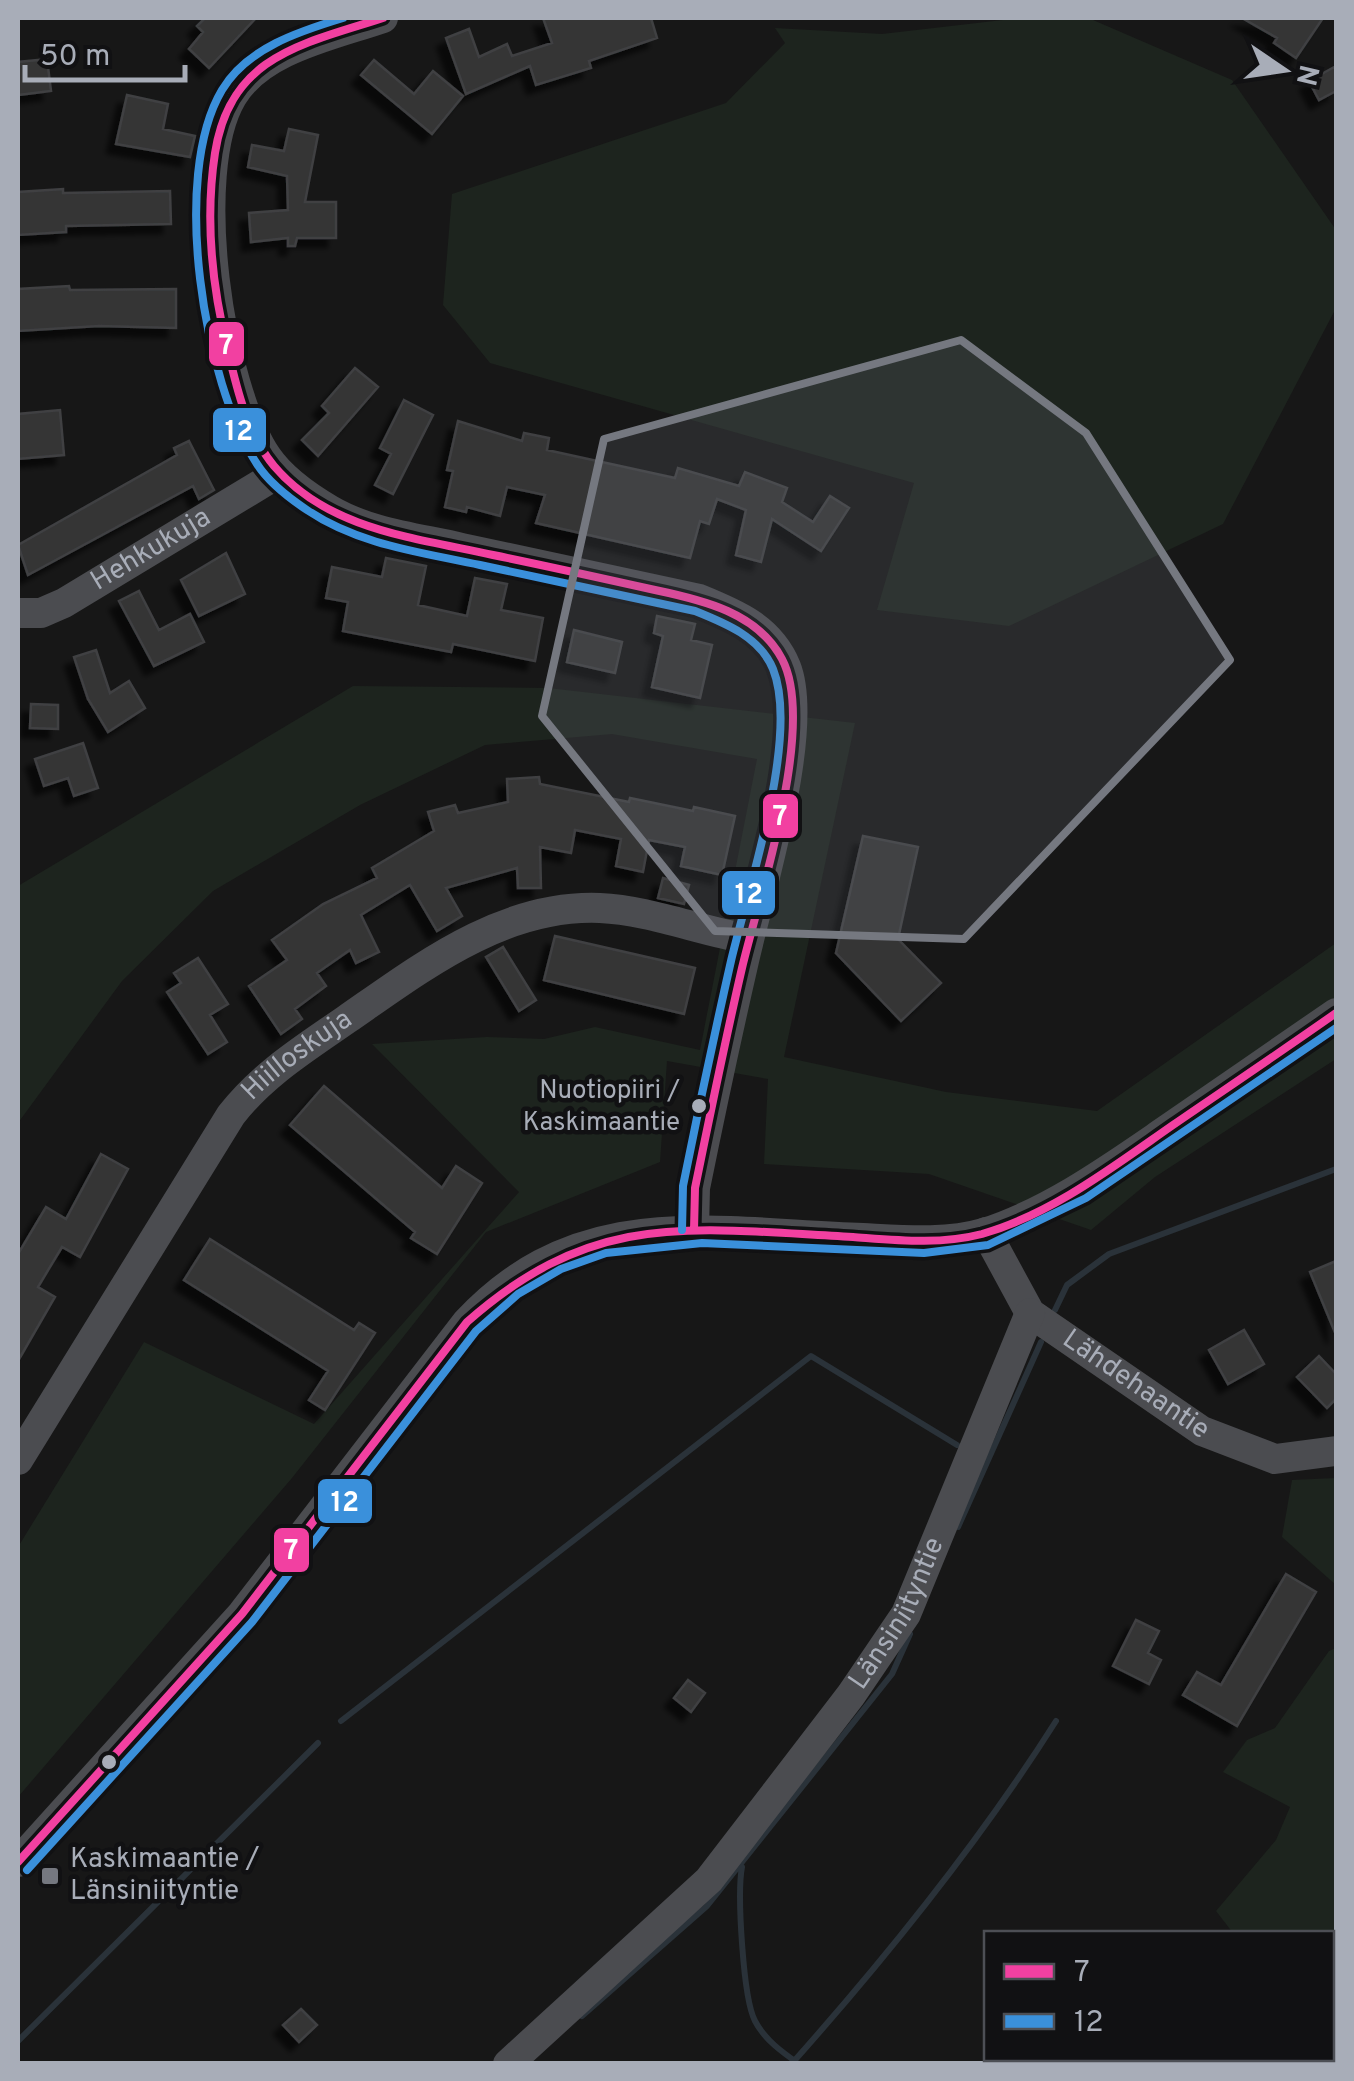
<svg xmlns="http://www.w3.org/2000/svg" width="1354" height="2081" font-family="Overpass,sans-serif">
	<defs>
		<filter id="shadow"><feDropShadow dx="-9" dy="9" stdDeviation="2.5" flood-color="#0009"/></filter>
	</defs>
	<rect width="100%" height="100%" fill="#171717"/>
	<path fill="#1d241e" d="M1020 18 1093 20 1232 80 1336 230V308L1223 524 1009 626 877 610 914 483 490 363 443 305 452 194 726 103 785 43 775 28 882 34Z
		M353 686 548 688 855 723 784 1057 946 1092 1097 1111 1336 943V1059L1155 1177 1091 1230 929 1174 764 1164 768 1079 667 1061 660 1162 486 1232 292 1478 18 1797V1547L144 1342 314 1424 519 1192 372 1044 487 1037 544 1039 595 1027 700 1050 757 759 612 734 485 745 360 805 213 891 122 981 18 1123V886Z
		M1336 1478V1585L1282 1537 1292 1480Z
		M1336 1648V1981L1332 1977V1934L1233 1933 1216 1911 1276 1840 1290 1807 1223 1772 1247 1740 1275 1728 1329 1651Z"/>
	<g fill="none" stroke-linecap="round" stroke-linejoin="round">
		<path stroke="#2a3239" stroke-width="6" d="M1055 1310 1067 1285 1109 1254 1336 1169
			M958 1527 1041 1342
			M341 1721 811 1356 957 1445
			M742 1867C737 1893 743 1998 755 2021 765 2040 782 2052 799 2064
			M582 2016 707 1906 892 1674 910 1634
			M18 2041 318 1743
			M795 2060C889 1954 980 1841 1056 1721"/>
	</g>
	<path fill="#353536" stroke="#3f4043" stroke-width="2.5" filter="url(#shadow)" d="M205 18H256L209 68 189 49 203 32 197 26Z
		M543 18H651L657 38 589 61 591 68 536 85 530 66 466 94 446 38 469 29 479 57 507 44 512 56 552 43Z
		M1242 18H1323L1296 58 1274 43 1277 38Z
		M47 59 51 91 18 95V62Z
		M374 60 414 94 433 71 463 96 432 134 361 75Z
		M1336 66V91L1319 100 1309 81Z
		M127 95 168 104 163 129 195 136 190 157 116 144Z
		M289 129 318 135 305 202H336V238H297L295 246H288V238L251 242 249 213 288 210 287 176 248 167 252 145 284 151Z
		M63 189V193L170 191 171 224 66 226V232L18 235V192Z
		M69 286 70 290 176 289V328L99 326 18 331V289Z
		M355 368 378 387 318 456 302 440 329 413 322 406Z
		M404 400 433 415 393 494 375 485 391 454 380 448Z
		M60 410 64 455 18 459V414Z
		M458 421 522 441 524 433 549 438 547 450 675 478 678 468 739 486 745 472 787 488 782 502 813 522 830 496 849 508 821 551 772 519 761 562 736 555 746 510 717 499 709 524 700 521 690 558 536 523 545 495 507 487 500 516 467 507 466 512 445 507 453 471 447 470Z
		M189 441 214 490 199 499 193 486 28 575 18 545 177 455 174 448Z
		M226 553 245 594 199 616 181 580Z
		M386 558 426 566 418 605 467 616 475 578 507 584 501 610 543 618 535 661 453 644 451 652 343 631 348 602 326 598 332 567 382 577Z
		M139 591 159 630 190 614 204 642 154 666 119 601Z
		M657 616 695 624 691 640 712 645 700 698 652 687 663 636 654 633Z
		M574 630 622 642 615 673 567 662Z
		M96 650 110 693 129 681 145 708 108 732 88 699 74 657Z
		M31 704 58 705V729L30 728Z
		M83 743 98 788 74 796 68 778 44 786 35 759Z
		M539 777 540 784 629 802 630 798 693 811 694 807 735 816 722 875 681 866 685 847 649 840 643 872 616 866 621 839 575 830 571 853 540 847 541 888H518L517 868 446 888 462 916 437 931 410 885 361 915 379 952 356 963 350 950 317 973 326 986 295 1009 302 1019 281 1034 249 986 287 960 272 940 323 904 377 878 372 868 434 831 428 812 455 805 458 813 508 802 507 779Z
		M863 836 918 847 898 939 941 983 901 1021 836 953Z
		M663 878 689 885 684 904 658 898Z
		M555 936 695 968 684 1014 544 980Z
		M503 947 536 1000 519 1011 486 957Z
		M198 958 228 1004 210 1015 227 1042 208 1054 167 992 181 983 174 973Z
		M324 1086 442 1188 456 1166 482 1183 437 1254 411 1238 415 1232 290 1125Z
		M101 1154 128 1169 80 1257 62 1247 38 1287 55 1297 18 1361V1254L46 1207 66 1219Z
		M210 1239 354 1330 359 1323 375 1333 325 1410 309 1400 328 1371 184 1280Z
		M1336 1261V1335L1310 1272Z
		M1244 1330 1264 1364 1228 1384 1209 1350Z
		M1319 1356 1336 1374V1399L1327 1408 1297 1377Z
		M1286 1574 1316 1592 1237 1726 1183 1695 1197 1672 1221 1685Z
		M1136 1620 1159 1631 1148 1653 1161 1660 1149 1684 1113 1666Z
		M688 1680 705 1693 691 1712 674 1698Z
		M301 2009 317 2025 299 2042 283 2025Z"/>
	<g fill="none" stroke-linecap="round" stroke-linejoin="round">
		<g stroke="#4b4c50" stroke-width="30">
			<path d="M383 18C334 35 260 49 232 97 187 173 219 386 267 457 282 479 308 497 330 510 369 533 419 538 462 548 541 565 620 582 699 599 736 614 770 628 786 667 811 730 758 896 743 965 726 1039 710 1114 695 1188L694 1230"/>
			<path id="s1" d="M18 613H41L64 603 279 473"/>
			<path id="s2" d="M986 1232 1030 1313 1202 1431 1275 1459 1336 1451"/>
			<path id="s3" d="M18 1460 231 1115C263 1074 304 1049 347 1019 422 967 503 904 600 908 649 910 700 931 748 939"/>
			<path d="M18 1862 242 1614 467 1322C580 1201 714 1233 863 1238 902 1240 947 1244 984 1233 1050 1212 1111 1168 1168 1129 1224 1090 1280 1052 1336 1013"/>
			<path id="s4" d="M508 2064 709 1880 851 1695 906 1614 1030 1313"/>
		</g>
		<defs>
			<path id="bus-1" d="M383 18C302 44 230 56 215 153 205 218 212 287 228 351 237 390 248 435 274 466 328 530 416 538 493 555 547 566 601 578 655 590 703 600 758 613 782 659 817 725 759 896 742 968 725 1041 710 1115 695 1188L694 1230
				M18 1862 242 1614 467 1322C596 1208 693 1229 853 1237 895 1240 940 1245 982 1234 1052 1214 1114 1166 1173 1125 1227 1088 1282 1051 1336 1013"/>
			<path id="bus-2" d="M343 18C300 31 247 48 222 90 170 177 204 383 257 464 269 483 289 498 307 510 359 545 420 552 480 565 552 580 623 596 695 611 725 623 760 637 773 669 800 736 748 889 731 961 714 1036 698 1111 683 1186L682 1230
				M27 1870 252 1622 476 1331 518 1294 561 1269 606 1253 702 1243 924 1253 988 1245 1086 1198 1336 1028"/>
		</defs>
		<use href="#bus-1" stroke="#111113" stroke-width="15"/>
		<use href="#bus-2" stroke="#111113" stroke-width="15"/>
		<use href="#bus-1" stroke="#f240a1" stroke-width="8"/>
		<use href="#bus-2" stroke="#3a90db" stroke-width="8"/>
	</g>
	<path fill="#757880" fill-opacity="0.2" stroke="#757880" stroke-width="8" stroke-linejoin="round" d="M961 340 1086 433 1230 660 964 939 715 931 542 716 604 439Z"/>
	<g fill="#a8adb8" stroke="#111113" stroke-width="4">
		<circle cx="699" cy="1106" r="9"/>
		<circle cx="109" cy="1762" r="9"/>
	</g>
	<rect fill="#757880" stroke="#111113" stroke-width="4" x="40" y="1866" width="20" height="20" rx="5"/>
	<g text-anchor="middle" dominant-baseline="central" stroke-width="9" stroke-linejoin="round" paint-order="stroke">
		<g font-size="26" fill="#a8adb8" stroke="#111113" text-anchor="end">
			<text x="680" y="1091">Nuotiopiiri /<tspan x="680" dy="32">Kaskimaantie</tspan></text>
		</g>
		<g font-size="28" fill="#a8adb8" stroke="#111113">
			<text stroke="none"><textPath href="#s1" startOffset="150">Hehkukuja</textPath></text>
			<text stroke="none"><textPath href="#s3" startOffset="495">Hiilloskuja</textPath></text>
			<text stroke="none"><textPath href="#s2" startOffset="220">Lähdehaantie</textPath></text>
			<text stroke="none"><textPath href="#s4" startOffset="600">Länsiniityntie</textPath></text>
		</g>
		<g font-size="28" fill="#a8adb8" stroke="#111113" text-anchor="start">
			<text x="70" y="1860">Kaskimaantie /<tspan x="70" dy="32">Länsiniityntie</tspan></text>
		</g>
	</g>
	<g stroke="#111113" stroke-width="4">
		<rect x="207" y="320" width="39" height="48" rx="10" fill="#f240a1"/>
		<rect x="211" y="406" width="57" height="48" rx="10" fill="#3a90db"/>
		<rect x="761" y="792" width="39" height="48" rx="10" fill="#f240a1"/>
		<rect x="720" y="869" width="57" height="48" rx="10" fill="#3a90db"/>
		<rect x="316" y="1477" width="58" height="48" rx="10" fill="#3a90db"/>
		<rect x="272" y="1526" width="39" height="48" rx="10" fill="#f240a1"/>
	</g>
	<g font-size="28" text-anchor="middle" font-weight="bold" fill="#fff">
		<text x="226" y="354">7</text>
		<text x="239" y="440">12</text>
		<text x="780" y="825">7</text>
		<text x="749" y="903">12</text>
		<text x="345" y="1511">12</text>
		<text x="291" y="1559">7</text>
	</g>
	<rect width="1354" height="2081" fill="none" stroke="#a8adb8" stroke-width="40"/>
	<rect x="984" y="1931" width="350" height="130" fill="#111113" stroke="#4d4f55" stroke-width="2.5"/>
	<rect x="1004" y="1964" width="50" height="15" fill="#f240a1" stroke="#4d4f55" stroke-width="2.5"/>
	<text x="1074" y="1981" font-size="30" fill="#a8adb8">7</text>
	<rect x="1004" y="2014" width="50" height="15" fill="#3a90db" stroke="#4d4f55" stroke-width="2.5"/>
	<text x="1074" y="2031" font-size="30" fill="#a8adb8">12</text>
	<g transform="translate(1284 70) rotate(103)" stroke="#111113" stroke-width="8" paint-order="stroke">
	<path d="M0-8L18 38L0 25L-18 38Z" fill="#a8adb8"/>
	<text y="-15" font-size="28" font-weight="bold" text-anchor="middle" fill="#a8adb8">N</text>
	</g>
	<path d="M25 65v15h160v-15" fill="none" stroke="#a8adb8" stroke-width="5"/>
	<text x="40" y="65" font-size="30" fill="#a8adb8" stroke="#111113" stroke-width="8" paint-order="stroke">50 m</text>
</svg>
